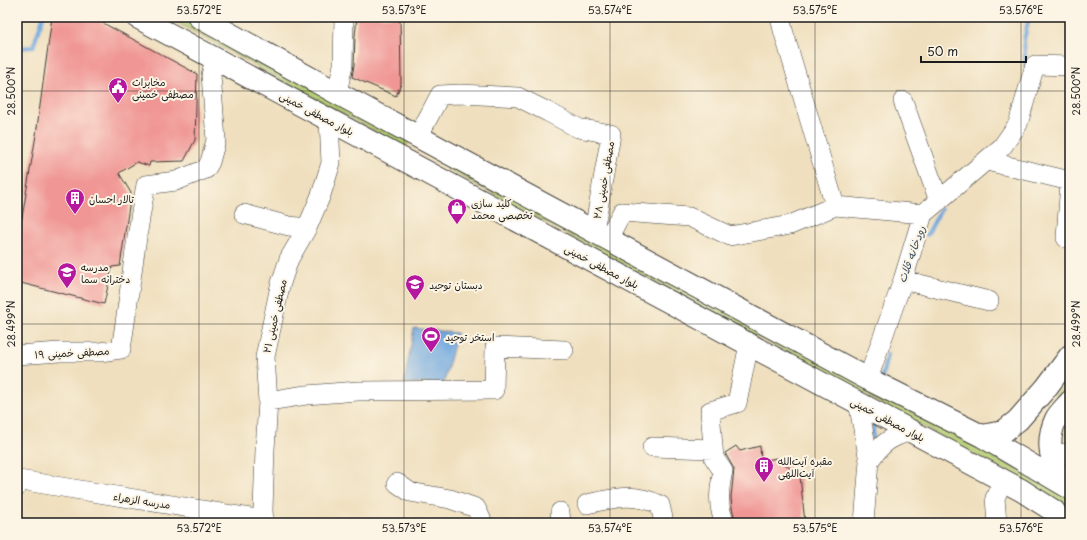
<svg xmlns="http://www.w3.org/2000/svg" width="1087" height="540" font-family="'Playpen Sans','Playpen Sans Arabic',sans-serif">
	<rect width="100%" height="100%" fill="#fcf5e5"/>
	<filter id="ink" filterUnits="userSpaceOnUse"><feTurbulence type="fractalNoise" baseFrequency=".025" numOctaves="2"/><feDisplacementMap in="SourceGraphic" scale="8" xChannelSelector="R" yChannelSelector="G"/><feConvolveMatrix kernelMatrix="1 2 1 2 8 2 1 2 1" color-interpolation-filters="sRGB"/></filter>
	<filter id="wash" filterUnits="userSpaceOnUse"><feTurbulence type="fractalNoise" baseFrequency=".012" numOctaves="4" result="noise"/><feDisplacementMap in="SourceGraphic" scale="16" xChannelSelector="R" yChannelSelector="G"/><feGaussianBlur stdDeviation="0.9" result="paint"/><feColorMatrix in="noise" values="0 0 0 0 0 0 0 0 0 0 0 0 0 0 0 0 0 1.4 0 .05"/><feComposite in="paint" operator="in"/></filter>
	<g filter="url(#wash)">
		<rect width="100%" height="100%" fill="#efdfbe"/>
		<path fill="#b2cb71" stroke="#677446" d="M167 17H183L410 140 405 148Z
			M451 160 1070 498V513L1061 502 1038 489 447 169Z
			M1070 378V392L1055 411 1049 405Z"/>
		<path fill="#70a7de" stroke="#46627d" d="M414 328 457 333 444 383H404Z"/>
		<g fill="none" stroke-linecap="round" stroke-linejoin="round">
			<path stroke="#70a7de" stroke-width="4" d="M17 48 33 47 43 17
				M1026 68 1024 40 1029 17
				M927 235 941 209
				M882 378 887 355
				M873 437 874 420"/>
		</g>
		<g id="blocks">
			<path fill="#f09694" d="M52 17H92L197 74 195 140 184 161 150 162 149 166 137 162 119 173 131 193 120 266 112 267 104 304 17 282V247L36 135Z
				M357 17H400L401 84 396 96 352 77 354 65 355 36Z
				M736 446 740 451 760 446 761 461 777 458 800 476 805 523H736L732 508 731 497 734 469 725 453Z"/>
		</g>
	</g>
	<g filter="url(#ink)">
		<use href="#blocks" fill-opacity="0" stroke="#3c3934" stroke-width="1"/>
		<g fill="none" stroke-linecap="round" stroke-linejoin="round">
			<defs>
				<path id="minor" d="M780 17 783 30 835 206
					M337 93 343 65 344 17
					M903 101 939 201
					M418 137 440 95 460 94 518 97 548 112 578 128 611 134 594 231
					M987 161 1070 181
					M244 214 289 226 307 228
					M1066 238 1070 182
					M608 239 622 212 689 217 730 236 790 225 835 206 923 214
					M903 280 989 301
					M17 355 60 352H100L121 349C130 294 135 239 146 185L176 181 206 169 210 162 216 140 211 75 215 59
					M868 379 903 280 923 214 1002 147 1018 124 1035 65 1070 66
					M268 401 306 395 358 391 494 390 495 347 564 350
					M858 402 869 461 864 523
					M652 447 713 449
					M1050 454 1070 453
					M869 461C883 442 889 438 911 431
					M397 483 410 492 450 499 476 508 483 523
					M17 487 19 480 264 520
					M587 504C615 498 633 492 660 505L663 518V523
					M560 512 561 523
					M264 523 263 510 265 450 268 401 265 357 280 286 289 259 307 228 321 195 331 163 329 120
					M725 523C717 506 719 489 723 471L714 458 710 411 737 403 749 344
					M997 523 995 498 1003 480"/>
				<path id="major" d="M137 17 1021 490 1054 511 1061 523
					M199 17 337 93 868 379 982 436 1070 488
					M982 436 1003 432 1018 420 1046 388 1070 356
					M1059 481C1052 459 1045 442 1056 419 1059 413 1066 407 1070 402"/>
			</defs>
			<use href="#minor" stroke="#3c3934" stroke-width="20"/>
			<use href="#major" stroke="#3c3934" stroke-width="24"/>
			<use href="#minor" stroke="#fff" stroke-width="19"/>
			<use href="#major" stroke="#fff" stroke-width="22"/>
		</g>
	</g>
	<path fill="none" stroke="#1c1c1c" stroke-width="1" stroke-opacity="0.45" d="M199 17V523M404 17V523M610 17V523M815 17V523M1021 17V523M17 91H1070M17 324H1070"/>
	<defs>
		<symbol id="civic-pin" viewBox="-11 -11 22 30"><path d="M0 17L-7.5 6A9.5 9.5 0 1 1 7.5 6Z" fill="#b5179e" stroke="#fcf5e5"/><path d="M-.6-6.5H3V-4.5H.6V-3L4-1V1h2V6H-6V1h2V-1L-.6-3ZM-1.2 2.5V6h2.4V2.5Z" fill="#fff"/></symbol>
		<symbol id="building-pin" viewBox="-11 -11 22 30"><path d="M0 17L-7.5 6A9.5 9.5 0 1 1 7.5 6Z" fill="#b5179e" stroke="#fcf5e5"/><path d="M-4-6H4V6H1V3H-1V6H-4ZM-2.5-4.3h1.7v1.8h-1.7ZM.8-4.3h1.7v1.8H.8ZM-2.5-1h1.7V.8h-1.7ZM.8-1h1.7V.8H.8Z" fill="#fff"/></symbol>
		<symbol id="shop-pin" viewBox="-11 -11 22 30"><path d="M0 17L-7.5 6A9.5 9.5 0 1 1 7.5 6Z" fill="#b5179e" stroke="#fcf5e5"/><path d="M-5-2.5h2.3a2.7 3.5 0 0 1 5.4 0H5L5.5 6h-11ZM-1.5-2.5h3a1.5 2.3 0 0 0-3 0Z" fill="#fff"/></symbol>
		<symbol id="school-pin" viewBox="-11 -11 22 30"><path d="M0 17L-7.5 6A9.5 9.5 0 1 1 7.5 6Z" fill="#b5179e" stroke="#fcf5e5"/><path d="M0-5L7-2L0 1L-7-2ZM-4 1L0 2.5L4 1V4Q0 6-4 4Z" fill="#fff"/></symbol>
		<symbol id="stadium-pin" viewBox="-11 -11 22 30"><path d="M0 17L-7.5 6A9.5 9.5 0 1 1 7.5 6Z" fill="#b5179e" stroke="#fcf5e5"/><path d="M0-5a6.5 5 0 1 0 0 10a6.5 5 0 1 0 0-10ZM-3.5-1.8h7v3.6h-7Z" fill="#fff"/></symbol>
	</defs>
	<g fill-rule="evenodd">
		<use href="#civic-pin" x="107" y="76" width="22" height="30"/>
		<use href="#building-pin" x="64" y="187" width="22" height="30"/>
		<use href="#shop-pin" x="446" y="197" width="22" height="30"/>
		<use href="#school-pin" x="56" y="261" width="22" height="30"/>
		<use href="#school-pin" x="404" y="273" width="22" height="30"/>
		<use href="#stadium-pin" x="420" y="325" width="22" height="30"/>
		<use href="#building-pin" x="753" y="455" width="22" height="30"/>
	</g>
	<g text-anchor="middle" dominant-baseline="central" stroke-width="4" stroke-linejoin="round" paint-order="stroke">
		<g font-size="10" fill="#1c1c1c" stroke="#fcf5e5" text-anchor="start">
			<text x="132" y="81">مخابرات<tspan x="132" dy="12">مصطفی خمینی</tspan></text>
			<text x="89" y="198">تالار احسان</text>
			<text x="471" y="202">کلید سازی<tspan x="471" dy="12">تخصصی محمد</tspan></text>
			<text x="81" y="266">مدرسه<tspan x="81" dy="12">دخترانه سما</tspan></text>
			<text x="429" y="284">دبستان توحید</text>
			<text x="445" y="336">استخر توحید</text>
			<text x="778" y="460">مقبره آیت‌الله<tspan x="778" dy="12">آیت‌اللهی</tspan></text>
		</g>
		<g font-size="10" fill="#1c1c1c" stroke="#fcf5e5">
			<text transform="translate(317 113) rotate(28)">بلوار مصطفی خمینی</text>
			<text transform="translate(603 180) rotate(-80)">مصطفی خمینی ۲۸</text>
			<text transform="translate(602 266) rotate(28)">بلوار مصطفی خمینی</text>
			<text transform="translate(274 316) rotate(-77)">مصطفی خمینی ۲۱</text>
			<text transform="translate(72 352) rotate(-3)">مصطفی خمینی ۱۹</text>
			<text transform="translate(888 419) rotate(28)">بلوار مصطفی خمینی</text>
			<text transform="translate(142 500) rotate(9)">مدرسه الزهراء</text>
		</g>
		<g font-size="11" font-style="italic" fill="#3e546a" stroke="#fcf5e5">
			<text transform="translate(911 254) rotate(-70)">رودخانه قلات</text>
		</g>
	</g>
	<rect width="1087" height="540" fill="none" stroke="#fcf5e5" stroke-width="44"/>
	<path d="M921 56v6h105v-6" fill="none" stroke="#1c1c1c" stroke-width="2"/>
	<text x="927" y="56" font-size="12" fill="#1c1c1c" stroke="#fcf5e5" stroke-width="3" paint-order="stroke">50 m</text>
	<rect x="22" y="22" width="1043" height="496" fill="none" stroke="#1c1c1c" stroke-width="1.5"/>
	<g font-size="10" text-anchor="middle" fill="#1c1c1c">
		<text x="199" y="14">53.572°E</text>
		<text x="404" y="14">53.573°E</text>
		<text x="610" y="14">53.574°E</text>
		<text x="815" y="14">53.575°E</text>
		<text x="1021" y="14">53.576°E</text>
		<text transform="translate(11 91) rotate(-90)" y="4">28.500°N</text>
		<text transform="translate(1076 91) rotate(-90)" y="4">28.500°N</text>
		<text transform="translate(11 324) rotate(-90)" y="4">28.499°N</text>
		<text transform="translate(1076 324) rotate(-90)" y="4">28.499°N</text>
		<text x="199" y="532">53.572°E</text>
		<text x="404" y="532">53.573°E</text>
		<text x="610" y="532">53.574°E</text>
		<text x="815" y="532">53.575°E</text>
		<text x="1021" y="532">53.576°E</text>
	</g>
</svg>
